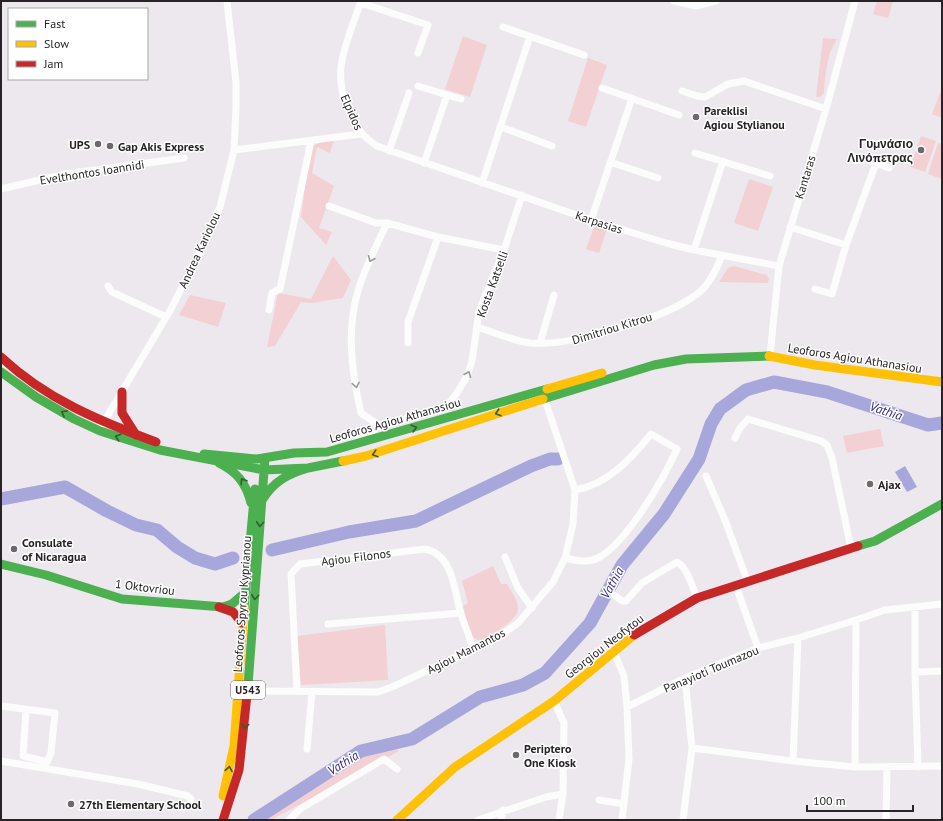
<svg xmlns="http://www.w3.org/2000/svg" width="943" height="821" font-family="'PT Sans',sans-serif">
	<rect width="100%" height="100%" fill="#ede8ed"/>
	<path fill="#f2d0d4" d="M877 1H893L888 18 873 14Z
		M463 36 487 45 470 97 445 89Z
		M823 38 837 39C827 53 825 76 824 93L820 97H816Z
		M588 58 607 65 586 127 568 121Z
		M942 88V118L932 114Z
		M921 136 936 141 925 172 910 167Z
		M335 140 333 143 330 153 317 147 312 173 334 186 319 228 332 232 326 245 301 217 310 147 324 141Z
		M938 143 942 144V179L928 174Z
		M749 179 773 187 758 231 734 223Z
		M595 225 607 229 599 253 586 249Z
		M333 256 351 280 343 298 311 303 301 302 275 346 267 347 278 293 311 299Z
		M734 266 766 275 769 278 768 283 719 282 728 268Z
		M190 295 226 303 218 327 179 315Z
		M880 429 884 446 847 453 843 436Z
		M493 566 501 584H507C511 591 517 599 518 607 520 621 490 634 480 641L469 635 463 606 468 603 462 581Z
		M385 625 388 680 301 685 297 636Z
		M392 747 399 751 271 820H253L362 754Z"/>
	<path fill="#a7a7db" d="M905 466 917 487 907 492 895 472Z"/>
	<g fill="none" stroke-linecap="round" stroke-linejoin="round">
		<path stroke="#a7a7db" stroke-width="13" d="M1 499 65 487 107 511 136 525 157 530 177 547 195 558 215 564 233 558
			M272 550 349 532 416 521 531 466 550 459H558
			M254 820 361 751 412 739 480 697 523 685 545 673 590 623 622 565 664 514 699 459 711 424 720 409 746 390 774 382 827 392 928 425 942 423"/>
		<path stroke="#fcfcfc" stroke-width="7" d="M361 1C348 41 329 72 350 113 359 131 361 135 377 146L591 220 666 243 694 250 779 266
			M674 1 696 6 716 1
			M361 3 428 25 418 53
			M503 27 584 55
			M418 86 447 95
			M602 88 679 115
			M682 91 697 96 705 97 728 84 744 81 826 109
			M501 127 552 146
			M234 150 361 134
			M389 151 409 93
			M695 153 770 176
			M859 157 889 168
			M610 162 658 178
			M424 163 447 95 461 99
			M482 183 530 36
			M1 189 65 174 184 158
			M329 206 376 223H387L438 237 504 250
			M591 220 632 98
			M790 227 846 245
			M694 250 723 161
			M108 286 112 292 166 317
			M815 289 832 294 846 245 876 163
			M269 310 272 293 280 289 311 141
			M477 327C493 332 514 341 530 343 569 347 661 319 693 297 708 288 716 271 722 255
			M408 343V322L438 237
			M540 343 554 295
			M770 356 779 266 826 109 855 1
			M102 425 171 309 207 238 220 207 234 150 236 108V82L227 1
			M380 426 361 413C352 373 346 331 358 291 364 269 377 245 387 223
			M735 438 740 428 748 419 821 441 827 445 832 458 851 548
			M355 442 380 426 445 408 457 393 467 376 472 361 479 311 504 250 522 195
			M706 476 725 520 748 583
			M505 557 518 588 532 608
			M565 558C576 561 588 563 598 558 626 544 664 478 677 449L651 434C631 459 607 485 575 490
			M736 586 758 648
			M614 595 622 601H626L642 583 677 562C688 568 692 587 697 598
			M915 607V672L918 767
			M328 624 461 613
			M614 652 624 676 627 707 629 759 622 820
			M915 672 942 671
			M248 691 378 692 392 687 497 638 518 623 553 582 565 558 573 524 575 490 543 394
			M297 691 291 574 300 564 425 549C454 555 454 591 461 614 465 626 470 638 473 649
			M554 701 564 723 563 794 559 820
			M1 706 55 713 51 753 47 762 23 756 26 710
			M627 707 685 678 758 648 798 638 856 620 885 610 942 604
			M692 748 793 761 855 767 942 766
			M307 749 312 692
			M1 761 138 784 188 796 191 799
			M793 761 798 638
			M855 767 856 620
			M599 800 624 804
			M289 820 300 809 384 759 397 769
			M478 820 546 797 563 794
			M501 820 503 810
			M683 820 692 748 685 678
			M886 820 887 768"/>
		<path stroke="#4caf50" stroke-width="9" d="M1 372 36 397 74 419 100 431 160 450 264 470 308 468 343 461
			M543 399 654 365 686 359 769 356
			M204 454 257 459 294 453 327 452 547 389
			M219 463C237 472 246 483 251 503
			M263 499C274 481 288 474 308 468
			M858 546 875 541 942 504
			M1 564 46 575 122 599 223 607 232 604 246 592
			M244 608 255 489
			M248 685 265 458"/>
		<path stroke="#ffc107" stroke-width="9" d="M769 356 815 365 942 382
			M547 389 602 373
			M343 461 366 456 543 399
			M223 796 234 746 244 608
			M397 820 455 767 554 701 634 635"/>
		<path stroke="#c62828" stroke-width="9" d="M1 357C46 399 99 421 156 442
			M122 392V413L136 435
			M219 607 233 612 242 623
			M634 635 697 598 858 546
			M223 820 239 770 248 685"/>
	</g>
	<defs><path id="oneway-chevron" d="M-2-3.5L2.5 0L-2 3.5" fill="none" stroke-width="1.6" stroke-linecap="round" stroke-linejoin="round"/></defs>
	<g stroke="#9c9a9c">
		<use href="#oneway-chevron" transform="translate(371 259) rotate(113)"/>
		<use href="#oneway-chevron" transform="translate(468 374) rotate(-67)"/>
		<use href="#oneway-chevron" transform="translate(356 385) rotate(80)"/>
	</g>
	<g stroke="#365b37">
		<use href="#oneway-chevron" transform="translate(64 413) rotate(-152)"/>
		<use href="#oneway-chevron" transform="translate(498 413) rotate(162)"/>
		<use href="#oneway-chevron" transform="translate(414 428) rotate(-16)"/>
		<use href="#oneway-chevron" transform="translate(118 437) rotate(-162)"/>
		<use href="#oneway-chevron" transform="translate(375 454) rotate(163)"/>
		<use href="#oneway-chevron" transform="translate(243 481) rotate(-123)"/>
		<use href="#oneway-chevron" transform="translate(260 524) rotate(94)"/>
		<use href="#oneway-chevron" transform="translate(255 597) rotate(94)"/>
		<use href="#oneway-chevron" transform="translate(245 726) rotate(98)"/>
		<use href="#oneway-chevron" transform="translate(229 769) rotate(-80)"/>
	</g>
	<g fill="#6c686c" stroke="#fff" stroke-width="1.5">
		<circle cx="696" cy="117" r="4"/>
		<circle cx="98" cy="144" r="4"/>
		<circle cx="110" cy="146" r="4"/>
		<circle cx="921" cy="150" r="4"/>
		<circle cx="870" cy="484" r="4"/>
		<circle cx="14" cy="549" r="4"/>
		<circle cx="516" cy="755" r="4"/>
		<circle cx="71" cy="804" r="4"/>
	</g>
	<g text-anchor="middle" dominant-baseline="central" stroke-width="3" stroke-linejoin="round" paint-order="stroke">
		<rect fill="#fff" stroke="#686567" stroke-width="1" x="231" y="681" width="34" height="18" rx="3"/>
		<g font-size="11" font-weight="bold" fill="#272326">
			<text x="248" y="690">U543</text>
		</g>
		<g font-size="12" font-weight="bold" fill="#272326" stroke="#fff" text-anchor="start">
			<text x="704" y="110">Pareklisi<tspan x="704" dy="14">Agiou Stylianou</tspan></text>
			<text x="913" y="143" text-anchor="end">Γυμνάσιο<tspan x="913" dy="14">Λινόπετρας</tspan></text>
			<text x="90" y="144" text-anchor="end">UPS</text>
			<text x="118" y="146">Gap Akis Express</text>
			<text x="878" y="484">Ajax</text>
			<text x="22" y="542">Consulate<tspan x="22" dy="14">of Nicaragua</tspan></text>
			<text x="524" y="748">Periptero<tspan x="524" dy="14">One Kiosk</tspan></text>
			<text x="79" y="804">27th Elementary School</text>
		</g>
		<g font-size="12" fill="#272326" stroke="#fff">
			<text transform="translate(352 112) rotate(66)">Elpidos</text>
			<text transform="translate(92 172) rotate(-9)">Evelthontos Ioannidi</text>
			<text transform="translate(805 177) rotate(-73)">Kantaras</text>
			<text transform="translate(599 222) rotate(18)">Karpasias</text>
			<text transform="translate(199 250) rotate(-65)">Andrea Kariolou</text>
			<text transform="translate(492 284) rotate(-70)">Kosta Katselli</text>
			<text transform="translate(612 328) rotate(-17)">Dimitriou Kitrou</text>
			<text transform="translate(855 358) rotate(9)">Leoforos Agiou Athanasiou</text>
			<text transform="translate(395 420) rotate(-16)">Leoforos Agiou Athanasiou</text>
			<text transform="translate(356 557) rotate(-7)">Agiou Filonos</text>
			<text transform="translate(145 587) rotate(7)">1 Oktovriou</text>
			<text transform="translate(242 604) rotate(-86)">Leoforos Spyrou Kyprianou</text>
			<text transform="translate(604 646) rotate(-38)">Georgiou Neofytou</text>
			<text transform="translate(466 651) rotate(-27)">Agiou Mamantos</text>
			<text transform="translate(711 669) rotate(-23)">Panayioti Toumazou</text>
		</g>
		<g font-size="13" font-style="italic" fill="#342b7f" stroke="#fff">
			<text transform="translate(886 411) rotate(18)">Vathia</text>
			<text transform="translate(612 583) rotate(-61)">Vathia</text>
			<text transform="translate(343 763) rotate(-32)">Vathia</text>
		</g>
	</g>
	<rect width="943" height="821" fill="none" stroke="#272326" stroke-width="4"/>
	<rect x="8" y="8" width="140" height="72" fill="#ffffff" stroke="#a9a7a8"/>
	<rect x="16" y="21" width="20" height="6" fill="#4caf50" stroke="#a9a7a8"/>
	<text x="44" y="28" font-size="12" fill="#272326">Fast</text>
	<rect x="16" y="41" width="20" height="6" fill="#ffc107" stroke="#a9a7a8"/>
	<text x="44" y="48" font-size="12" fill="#272326">Slow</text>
	<rect x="16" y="61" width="20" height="6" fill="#c62828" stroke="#a9a7a8"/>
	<text x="44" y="68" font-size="12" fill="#272326">Jam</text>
	<path d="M807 805v6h106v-6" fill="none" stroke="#272326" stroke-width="2"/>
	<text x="813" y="805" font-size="12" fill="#272326" stroke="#ffffff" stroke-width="3" paint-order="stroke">100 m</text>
</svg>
